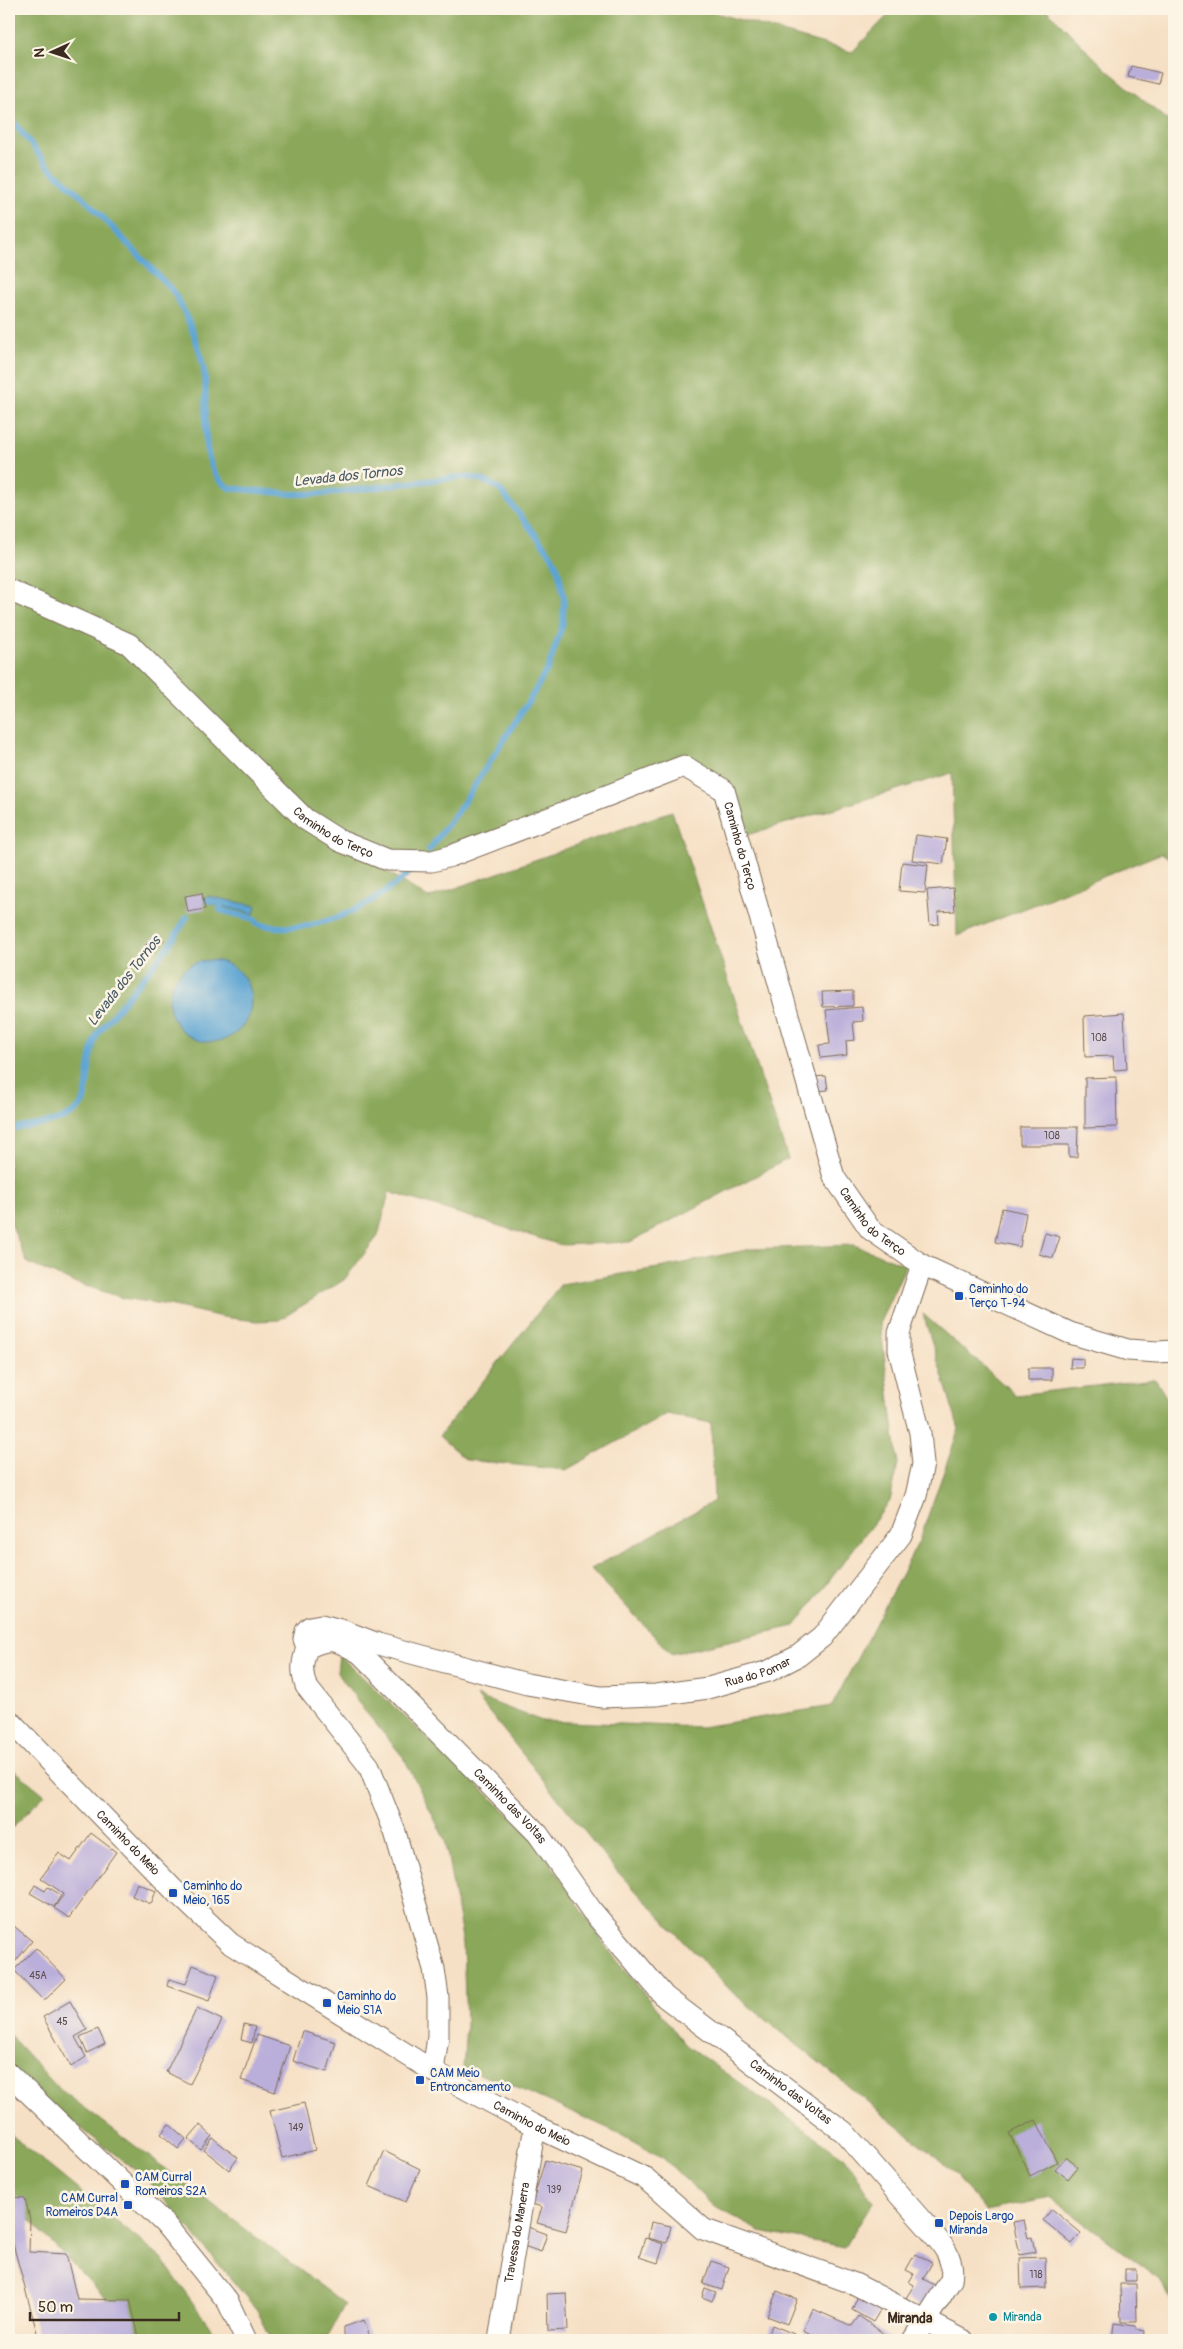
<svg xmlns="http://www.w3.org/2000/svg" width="1183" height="2349" font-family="Pangolin,sans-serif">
	<rect width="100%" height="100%" fill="#fcf5e5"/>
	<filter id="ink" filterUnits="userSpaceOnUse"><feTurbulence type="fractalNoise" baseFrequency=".02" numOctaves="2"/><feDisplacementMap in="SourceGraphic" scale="10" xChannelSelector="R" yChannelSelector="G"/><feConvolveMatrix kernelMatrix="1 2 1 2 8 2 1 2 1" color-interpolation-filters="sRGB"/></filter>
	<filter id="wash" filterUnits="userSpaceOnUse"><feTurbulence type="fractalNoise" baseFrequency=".0096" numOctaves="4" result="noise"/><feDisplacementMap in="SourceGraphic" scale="20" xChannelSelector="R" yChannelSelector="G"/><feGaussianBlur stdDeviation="1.12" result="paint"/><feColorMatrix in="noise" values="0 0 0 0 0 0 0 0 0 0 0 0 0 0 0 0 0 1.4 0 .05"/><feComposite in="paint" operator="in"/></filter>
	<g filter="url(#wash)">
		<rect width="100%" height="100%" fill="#f6e0c5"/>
		<path fill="#8aa75a" stroke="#62683c" d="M9 9H703L852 52 894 9H1046L1106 69 1174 126V862L1162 853 957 936 952 773 737 838 724 790 684 766 432 861 343 843 428 898 672 811 788 1159 630 1242 561 1245 389 1192 378 1236 344 1280 279 1320 257 1321 222 1317 174 1306 124 1298 73 1282 27 1263 9 1218Z
			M854 1245 906 1265 880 1322 898 1464 890 1501 795 1626 671 1654 591 1569 714 1501 711 1423 667 1414 566 1470 466 1460 439 1436 561 1284 664 1267 751 1249Z
			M923 1314 1016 1395 1155 1379 1174 1409V2305L1159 2278 1051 2198 986 2211 952 2170 733 1993 613 1867 476 1696 542 1721 701 1727 832 1706 919 1541 959 1429Z
			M339 1655 533 1837 607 1948 686 2045 845 2158 873 2202 845 2247 760 2231 713 2206 663 2158 610 2129 527 2092 463 2068 466 2025 463 1944 445 1840 404 1758 364 1710 337 1672Z
			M9 1768 13 1769 45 1795 9 1831Z
			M9 2034 57 2087 345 2304 326 2340H272L257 2310 147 2179 9 2073Z
			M9 2133 162 2259 219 2340H146L9 2198Z"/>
		<path fill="#5da4d3" stroke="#4c6778" d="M207 896 256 906 254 914 208 903Z
			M169 1001a41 41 0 1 1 82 0a41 41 0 1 1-82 0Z"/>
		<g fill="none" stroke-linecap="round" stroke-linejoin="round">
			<path stroke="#5da4d3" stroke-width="6" d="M9 116 48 166 87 201 172 290C184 308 199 344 203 365 212 402 192 466 230 488L291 494H322L458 477C475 477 488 480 501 491L552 556 558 569 564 597 563 623 548 668 533 694 464 802 429 850
				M207 900 221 903 220 910 255 919 256 923C311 939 369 908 410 872
				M9 1129C31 1125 71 1125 83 1102 87 1095 87 1084 88 1076 90 1061 91 1048 97 1034L168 947 187 917"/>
		</g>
		<g id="blocks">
			<path fill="#baaeda" d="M1131 66 1161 73 1158 84 1128 77Z
				M916 835 947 839 943 864 912 860Z
				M902 862 928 865 925 893 899 891Z
				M953 888 955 911 938 912 939 924 930 925 927 890Z
				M202 893 205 909 188 912 185 896Z
				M158 934 164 940 152 954 145 946Z
				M853 991V1006L823 1007 822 992Z
				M862 1007 863 1021 853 1022 855 1040 846 1041 847 1055 821 1058 819 1045 830 1044 826 1010Z
				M1124 1013 1127 1069 1114 1070 1113 1056 1085 1057 1084 1016Z
				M826 1076 828 1090 816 1091 814 1077Z
				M1116 1077 1117 1127 1085 1128V1078Z
				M1020 1127H1078L1077 1157H1069V1145H1020Z
				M1002 1208 1026 1213 1020 1247 995 1242Z
				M1045 1233 1060 1237 1053 1258 1039 1254Z
				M1071 1358 1083 1359V1368H1070Z
				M1028 1368H1052V1380H1028Z
				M91 1833 116 1852 69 1918 54 1908 64 1894 41 1878 59 1853 71 1861Z
				M137 1883 156 1891 151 1904 132 1896Z
				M35 1885 45 1891 48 1887 61 1895 54 1907 30 1893Z
				M9 1922 32 1941 15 1962 9 1957Z
				M36 1948 66 1979 44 2001 14 1970Z
				M193 1965 218 1975 209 2001 167 1986 169 1979 186 1984Z
				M70 2001 87 2030 75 2037 86 2057 71 2067 43 2017Z
				M197 2008 222 2020 190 2084 166 2072Z
				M244 2024 255 2027 252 2043 241 2040Z
				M98 2029 105 2044 87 2053 80 2037Z
				M302 2031 336 2042 327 2072 293 2061Z
				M257 2035 290 2046 275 2092 241 2080Z
				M304 2103 315 2150 282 2158 270 2111Z
				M1036 2120 1057 2162 1030 2176 1009 2133Z
				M169 2124 186 2139 178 2149 161 2134Z
				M200 2125 212 2136 201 2150 188 2139Z
				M213 2138 238 2158 229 2170 204 2150Z
				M384 2151 420 2169 406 2202 369 2186Z
				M1066 2157 1078 2167 1068 2179 1055 2169Z
				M545 2160 583 2171 566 2231 537 2223 542 2207 532 2204Z
				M9 2197 25 2198 30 2220 29 2252 66 2254 77 2299 130 2300 139 2337 130 2340H39L9 2229Z
				M1052 2209 1081 2233 1072 2244 1043 2220Z
				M1024 2220 1028 2238 1032 2237 1035 2252 1020 2255 1013 2222Z
				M651 2222 671 2226 667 2243 648 2238Z
				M525 2226 547 2234 541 2252 518 2244Z
				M645 2238 664 2244 658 2263 639 2257Z
				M915 2254 932 2263 923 2279 935 2285 923 2308 906 2298 914 2285 909 2282 914 2274 906 2270Z
				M1045 2257 1046 2288 1021 2289 1020 2258Z
				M711 2261 729 2267 722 2290 703 2284Z
				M1125 2269H1136V2281H1125Z
				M1120 2284H1136L1137 2322H1121Z
				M705 2288 716 2292 712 2301 702 2297Z
				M777 2291 797 2299 787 2324 767 2316Z
				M566 2293 568 2330 548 2331 547 2294Z
				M858 2296 882 2307 873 2322 852 2310Z
				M813 2309 852 2326 859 2316 891 2339 890 2340H821L803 2331Z
				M364 2320 371 2340H344V2327Z
				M1114 2323 1136 2326V2329L1145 2331 1144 2340H1112Z
				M772 2325 794 2334 791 2340H767Z"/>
		</g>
	</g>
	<g filter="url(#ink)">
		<use href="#blocks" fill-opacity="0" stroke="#7c6a58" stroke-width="1"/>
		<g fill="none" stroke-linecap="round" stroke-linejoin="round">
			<defs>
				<g id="street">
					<path id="s1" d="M9 590 129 644 305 819 340 841 387 860 432 861 451 856 684 766 724 790 834 1177 870 1229 922 1265 1070 1333 1128 1350 1157 1352 1174 1351"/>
					<path id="s2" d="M307 1648 304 1639 306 1631 310 1627 321 1625 344 1631 378 1644 527 1684 601 1697 656 1695 708 1688 769 1671 798 1656 822 1637 901 1535 916 1496 923 1464 920 1433 899 1350V1333L922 1265"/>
					<path id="s3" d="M9 1720 173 1889 231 1944 433 2071 535 2126 645 2178 703 2229 855 2284 963 2340"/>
					<path id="s4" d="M433 2071 438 2037V1997L434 1969 395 1832 369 1766 306 1686C301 1671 302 1662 307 1648 332 1636 337 1640 360 1653L538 1834 592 1911 665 1997 844 2132 930 2230C943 2245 955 2259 951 2280L913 2340"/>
					<path d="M9 2074 165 2224 228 2302 246 2340"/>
					<path id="s5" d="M499 2340 535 2126"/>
				</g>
			</defs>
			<use href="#street" stroke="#7c6a58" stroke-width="23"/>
			<use href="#street" stroke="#fff" stroke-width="21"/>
		</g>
	</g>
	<g fill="#1a4fb4" stroke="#fcf5e5" stroke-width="2">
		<rect x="954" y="1291" width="10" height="10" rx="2.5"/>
		<rect x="168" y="1888" width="10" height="10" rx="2.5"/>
		<rect x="322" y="1998" width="10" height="10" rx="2.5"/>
		<rect x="415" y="2075" width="10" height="10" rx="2.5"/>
		<rect x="120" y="2179" width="10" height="10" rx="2.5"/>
		<rect x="123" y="2200" width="10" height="10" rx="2.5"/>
		<rect x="934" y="2218" width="10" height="10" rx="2.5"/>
	</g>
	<circle fill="#0f9aa8" stroke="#fcf5e5" stroke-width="2" cx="993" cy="2317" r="5"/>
	<g text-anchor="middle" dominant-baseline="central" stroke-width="5" stroke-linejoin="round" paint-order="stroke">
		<g font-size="10" fill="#5b4b4d">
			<text x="1099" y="1038">108</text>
			<text x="1052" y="1136">108</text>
			<text x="38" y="1976">45A</text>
			<text x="62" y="2022">45</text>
			<text x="296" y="2128">149</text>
			<text x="554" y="2190">139</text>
			<text x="1036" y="2275">118</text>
		</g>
		<g font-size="12" fill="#3b2a1e" stroke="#fcf5e5">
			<text stroke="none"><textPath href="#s1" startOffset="411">Caminho do Terço</textPath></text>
			<text stroke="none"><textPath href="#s1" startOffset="891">Caminho do Terço</textPath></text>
			<text stroke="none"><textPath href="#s1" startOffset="1295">Caminho do Terço</textPath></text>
			<text stroke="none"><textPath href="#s2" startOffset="484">Rua do Pomar</textPath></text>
			<text stroke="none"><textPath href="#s4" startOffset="728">Caminho das Voltas</textPath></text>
			<text stroke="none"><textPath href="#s3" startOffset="171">Caminho do Meio</textPath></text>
			<text stroke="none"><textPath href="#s4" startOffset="1132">Caminho das Voltas</textPath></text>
			<text stroke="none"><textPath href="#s3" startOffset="666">Caminho do Meio</textPath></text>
			<text stroke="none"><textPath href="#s5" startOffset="109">Travessa do Manerra</textPath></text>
		</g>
		<g font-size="12" fill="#164399" stroke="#fcf5e5" text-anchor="start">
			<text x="969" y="1289">Caminho do<tspan x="969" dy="14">Terço T-94</tspan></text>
			<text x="183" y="1886">Caminho do<tspan x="183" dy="14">Meio, 165</tspan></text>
			<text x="337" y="1996">Caminho do<tspan x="337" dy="14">Meio S1A</tspan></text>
			<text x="430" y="2073">CAM Meio<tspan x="430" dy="14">Entroncamento</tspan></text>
			<text x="135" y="2177">CAM Curral<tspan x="135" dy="14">Romeiros S2A</tspan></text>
			<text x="118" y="2198" text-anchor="end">CAM Curral<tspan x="118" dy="14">Romeiros D4A</tspan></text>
			<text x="949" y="2216">Depois Largo<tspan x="949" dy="14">Miranda</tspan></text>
		</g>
		<g font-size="12" fill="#0d838f" stroke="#fcf5e5" text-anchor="start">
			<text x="1003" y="2317">Miranda</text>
		</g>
		<g font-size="14" font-style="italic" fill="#495b66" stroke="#fcf5e5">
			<text transform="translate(348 476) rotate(-6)">Levada dos Tornos</text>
			<text transform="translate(124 981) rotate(-52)">Levada dos Tornos</text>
		</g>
		<g font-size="14" font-weight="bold" fill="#3b2a1e" stroke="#fcf5e5">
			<text x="910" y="2318">Miranda</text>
		</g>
	</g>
	<rect width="1183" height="2349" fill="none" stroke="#fcf5e5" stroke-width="30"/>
	<g transform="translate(52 52) rotate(267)" stroke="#fcf5e5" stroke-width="4" paint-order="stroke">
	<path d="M0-4L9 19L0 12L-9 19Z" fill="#3b2a1e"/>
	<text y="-8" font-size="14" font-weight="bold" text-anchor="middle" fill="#3b2a1e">N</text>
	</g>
	<path d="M30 2312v8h149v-8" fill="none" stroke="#3b2a1e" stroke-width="2.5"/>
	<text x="38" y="2312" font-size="15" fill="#3b2a1e" stroke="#fcf5e5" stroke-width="4" paint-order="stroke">50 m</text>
</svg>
